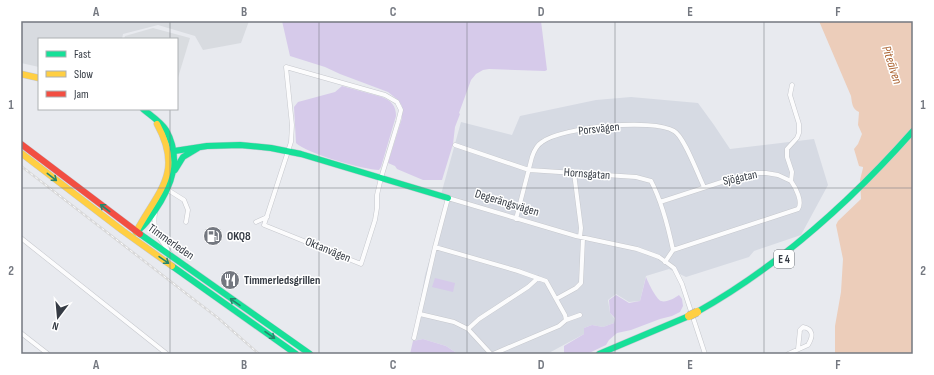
<svg xmlns="http://www.w3.org/2000/svg" width="934" height="375" font-family="'Sofia Sans Condensed',sans-serif">
	<rect width="100%" height="100%" fill="#e8eaef"/>
	<path fill="#d6dae3" d="M631 97 698 103 714 125 730 149 814 139 828 185 801 235 754 251 749 257 686 277 669 269 646 276 640 301 629 302 616 294 608 300 610 313 614 318V323L603 327 592 325 584 328V334L547 354H458L446 346 423 339 413 341 425 275 447 201 440 198 461 122 512 135 520 116 596 100Z"/>
	<path fill="#d8dbe0" d="M21 21H249L241 43 203 50 195 36 158 25 123 34 122 39H39V67L21 63Z"/>
	<path fill="#d6caea" d="M282 21H541L547 70 545 71 489 69 483 70 476 74 471 80 459 113 460 114 455 127 453 144 442 180H423L397 169 395 166 388 163 402 118V106L398 100 388 92 340 74 325 67 290 56Z
		M342 86 382 97C391 101 396 105 396 116L381 167 379 170C364 170 306 153 296 143L294 107 298 102 335 92Z
		M646 277C648 282 656 299 661 301 666 303 675 298 679 295L682 299 683 306 680 312 672 316 660 319 631 330 617 333 609 340 606 345 587 354H564V346L584 334V328L592 325 603 327 614 323 615 318 610 313 609 300 616 295 629 303 640 301Z
		M435 278 455 283 453 292 432 287Z
		M423 339 446 346 458 354H410L413 341Z"/>
	<path fill="#d9dce0" d="M153 28 190 38 177 81V39H124L125 36Z"/>
	<path fill="#eccdba" d="M819 21H913V354H835V326L841 292 843 259 836 225 838 221 861 199 860 180 863 168V167L859 166 854 149 858 144 862 134 858 125 859 112C852 109 852 103 851 96Z"/>
	<g fill="none" stroke-linecap="round" stroke-linejoin="round">
		<defs>
			<path id="street" d="M286 67 385 95 397 102 401 110 398 122 381 178 377 195V208L375 220 361 264 264 225 291 142 292 125Z
				M455 145 529 170 636 177 651 181C662 202 668 226 673 250
				M574 173 581 228 580 237
				M168 190 184 200 188 210 186 222
				M660 202 737 177 753 173H766L778 175 791 181 792 172 787 157V149L797 138 799 133V124L790 95 792 85
				M155 213C152 236 161 237 171 255
				M516 219 532 157C534 151 537 145 542 142 562 127 653 118 674 131 684 136 698 175 704 187
				M256 222 267 217
				M21 238 167 354
				M435 247 518 271 546 281 565 315 566 320 559 326 493 354
				M665 262 673 250 798 209C803 202 796 188 791 181
				M556 299 576 288 581 283 583 238
				M420 314 454 322 468 329 491 354
				M566 320 580 315
				M468 329 479 319 528 287 538 278
				M21 333 48 354
				M414 338 435 247 448 198 576 236 637 249 659 257 674 268 682 284 705 354
				M788 354 808 345C813 337 814 329 803 327L800 330 798 349"/>
			<path id="fast" d="M168 152 207 146 240 145 271 148 301 154 448 198
				M175 170 183 157 198 148
				M136 232C145 226 148 220 154 212 172 186 182 159 166 130 161 122 150 115 143 109
				M140 234 310 354
				M172 266 296 354
				M697 312C779 266 851 201 913 131
				M599 354 689 316"/>
			<path id="slow" d="M21 74 39 78
				M21 153 123 231 172 266
				M136 232C158 191 184 173 157 124"/>
			<path id="jam" d="M21 144 140 234"/>
		</defs>
		<use href="#street" stroke="#c6c8cd" stroke-width="5"/>
		<use href="#fast" stroke="#c3c7d1" stroke-width="7"/>
		<use href="#slow" stroke="#c3c7d1" stroke-width="7"/>
		<use href="#jam" stroke="#c3c7d1" stroke-width="7"/>
		<use href="#street" stroke="#fcfcfd" stroke-width="4"/>
		<use href="#fast" stroke="#16e098" stroke-width="6"/>
		<use href="#slow" stroke="#ffcf43" stroke-width="6"/>
		<use href="#jam" stroke="#f24e42" stroke-width="6"/>
		<defs>
			<path id="rail" d="M21 166 218 318 259 354"/>
		</defs>
		<use href="#rail" stroke="#d8d8d9" stroke-width="2.5"/>
		<use href="#rail" stroke="#fff" stroke-width="1" stroke-dasharray="3" stroke-linecap="butt"/>
		<defs>
			<path id="slow-bridge" d="M689 316 697 312"/>
		</defs>
		<use href="#slow-bridge" stroke="#a4b1c6" stroke-width="9" stroke-linecap="butt"/>
		<use href="#slow-bridge" stroke="#ffcf43" stroke-width="8"/>
	</g>
	<defs><path id="oneway-shaft" d="M-6 0H5M1.5-3L5.5 0L1.5 3" fill="none" stroke-width="1.6" stroke-linecap="round" stroke-linejoin="round"/></defs>
	<g stroke="#27856a">
		<use href="#oneway-shaft" transform="translate(52 177) rotate(38)"/>
		<use href="#oneway-shaft" transform="translate(105 208) rotate(-143)"/>
		<use href="#oneway-shaft" transform="translate(164 260) rotate(35)"/>
		<use href="#oneway-shaft" transform="translate(235 302) rotate(-145)"/>
		<use href="#oneway-shaft" transform="translate(270 335) rotate(35)"/>
	</g>
	<path fill="none" stroke="#747880" stroke-width="1" stroke-opacity="0.55" d="M170 21V39M319 21V354M467 21V354M615 21V354M764 21V354M170 109V354M21 188H913"/>
	<defs>
		<symbol id="fuel-disc" viewBox="-11 -11 22 22"><circle r="9.5" fill="#747880" stroke="#fff"/><path d="M-5.5-6h7V0h2V4h1.3V-2.5L3-4.5l.8-.8L6-3V5H2.5V1h-1V6h-7ZM-4.2-4.7v3.2H.2V-4.7Z" fill="#fff"/></symbol>
		<symbol id="restaurant-disc" viewBox="-11 -11 22 22"><circle r="9.5" fill="#747880" stroke="#fff"/><path d="M-5-6h1v4h1v-4h1v4h1v-4h1v5L-1.5 .5V6h-2V.5L-5-1ZM5-6V6H3V1.5H1.5Q1.5-4 5-6Z" fill="#fff"/></symbol>
	</defs>
	<g fill-rule="evenodd">
		<use href="#fuel-disc" x="202" y="225" width="22" height="22"/>
		<use href="#restaurant-disc" x="219" y="269" width="22" height="22"/>
	</g>
	<g text-anchor="middle" dominant-baseline="central" stroke-width="3" stroke-linejoin="round" paint-order="stroke">
		<rect fill="#fff" stroke="#72767c" stroke-width="1" x="774" y="250" width="20" height="18" rx="3"/>
		<g font-size="11" font-weight="bold" fill="#353b44">
			<text x="784" y="259">E 4</text>
		</g>
		<g font-size="12" fill="#353b44" stroke="#fff">
			<text transform="translate(599 129) rotate(-6)">Porsvägen</text>
			<text transform="translate(587 174) rotate(4)">Hornsgatan</text>
			<text transform="translate(740 178) rotate(-12)">Sjögatan</text>
			<text transform="translate(507 203) rotate(17)">Degerängsvägen</text>
			<text transform="translate(171 242) rotate(35)">Timmerleden</text>
			<text transform="translate(328 250) rotate(22)">Oktanvägen</text>
		</g>
		<g font-size="12" font-weight="bold" fill="#353b44" stroke="#fff" text-anchor="start">
			<text x="227" y="236">OKQ8</text>
			<text x="244" y="280">Timmerledsgrillen</text>
		</g>
		<g font-size="13" font-style="italic" fill="#ac6432" stroke="#fff">
			<text transform="translate(892 65) rotate(72)">Piteälven</text>
		</g>
	</g>
	<rect width="934" height="375" fill="none" stroke="#ffffff" stroke-width="44"/>
	<rect x="38" y="38" width="140" height="72" fill="#ffffff" stroke="#aeb1b4"/>
	<rect x="46" y="51" width="20" height="6" fill="#16e098" stroke="#aeb1b4"/>
	<text x="74" y="58" font-size="12" fill="#353b44">Fast</text>
	<rect x="46" y="71" width="20" height="6" fill="#ffcf43" stroke="#aeb1b4"/>
	<text x="74" y="78" font-size="12" fill="#353b44">Slow</text>
	<rect x="46" y="91" width="20" height="6" fill="#f24e42" stroke="#aeb1b4"/>
	<text x="74" y="98" font-size="12" fill="#353b44">Jam</text>
	<g transform="translate(58 317) rotate(196)" stroke="#ffffff" stroke-width="3" paint-order="stroke">
	<path d="M0-3L7 15L0 10L-7 15Z" fill="#353b44"/>
	<text y="-6" font-size="11" font-weight="bold" text-anchor="middle" fill="#353b44">N</text>
	</g>
	<rect x="22" y="22" width="890" height="331" fill="none" stroke="#747880" stroke-width="1.5"/>
	<g font-size="13" text-anchor="middle" font-weight="bold" fill="#747880">
		<text x="96" y="16">A</text>
		<text x="244" y="16">B</text>
		<text x="393" y="16">C</text>
		<text x="541" y="16">D</text>
		<text x="690" y="16">E</text>
		<text x="838" y="16">F</text>
		<text x="11" y="109">1</text>
		<text x="923" y="109">1</text>
		<text x="11" y="275">2</text>
		<text x="923" y="275">2</text>
		<text x="96" y="369">A</text>
		<text x="244" y="369">B</text>
		<text x="393" y="369">C</text>
		<text x="541" y="369">D</text>
		<text x="690" y="369">E</text>
		<text x="838" y="369">F</text>
	</g>
</svg>
